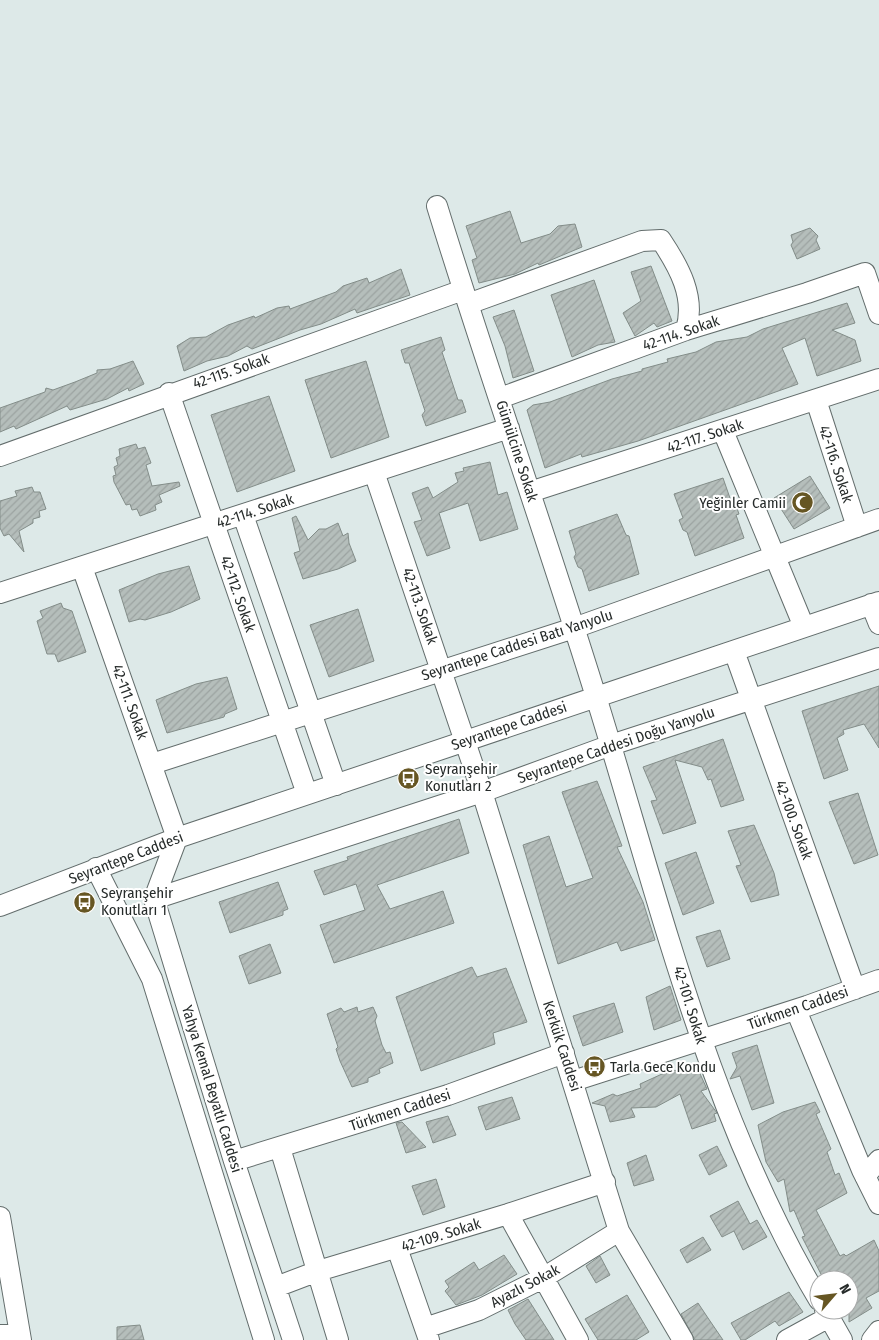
<svg xmlns="http://www.w3.org/2000/svg" width="879" height="1340" font-family="'Fira Sans Condensed',sans-serif">
	<defs>
		<pattern id="building-hatch" width="6" height="6" patternUnits="userSpaceOnUse" patternTransform="scale(1.25)"><rect width="6" height="6" fill="#b5bebb"/><path d="M-1 1l2-2M0 6l6-6M5 7l2-2" fill="none" stroke="#9ca3a1"/></pattern>
	</defs>
	<rect width="100%" height="100%" fill="#dde9e8"/>
	<path fill="url(#building-hatch)" stroke="#838d89" d="M510 211 521 243 550 234 558 226 575 224 582 247 539 265 538 263 515 274 479 283 472 260 477 258 466 226Z
		M810 228 818 236 816 240 820 249 797 259 791 245 793 242 791 235Z
		M651 266 672 321 657 327 654 323 635 336 623 313 641 301 631 272Z
		M401 269 410 295 357 313 355 309 321 324 300 330 252 349 247 346 228 356 207 361 184 371 177 346 190 338 206 337 228 325 254 316 255 318 277 308 289 306 290 309 336 292 343 286 367 278 369 283Z
		M594 280 615 342 598 345 572 357 551 295Z
		M847 303 855 323 832 330 855 340 861 361 817 376 805 338 782 348 798 384 638 441 582 457 581 454 545 468 527 410 533 405 550 402 612 379 642 371V369L668 362 667 359 696 352 716 342 747 337 763 329Z
		M514 310 534 371 513 378 505 346 493 317Z
		M441 337 445 350 442 352 458 400H462L466 412 426 426 422 415 425 411 409 363H405L401 350Z
		M133 361 144 384 129 391 128 388 107 399 70 410 67 406 16 429 14 426 0 432V408L45 392 46 388 53 390 75 382 97 373V370L110 369Z
		M366 361 389 437 331 458 305 380Z
		M269 396 295 471 237 492 211 415Z
		M136 444 138 449 145 447 151 463 146 465 152 486 179 482 180 486 159 495 162 502 155 505 156 510 140 516 137 509 132 510 130 504 126 505 114 482 113 476 116 475 114 467 118 465 116 458 120 456 119 449Z
		M490 462 498 495 507 492 518 529 480 541 468 503 439 513 450 548 427 556 414 522 422 520 412 493 428 487 433 498 458 482 455 473 464 471 463 468Z
		M810 476 830 508 794 529 774 498Z
		M723 478 731 501 734 500 739 514 736 515 744 538 695 556 687 532 683 530 679 520 683 518 674 494Z
		M32 487 34 492H40L46 509 39 511 40 517 33 519V523L19 531 24 552 9 534 4 536 0 528V501L17 496 15 491Z
		M617 514 626 535 629 536 639 574 589 591 582 569 578 567 574 557 576 554 569 531Z
		M296 516 308 540 319 529H326L338 523 343 536 348 533 349 543 356 561 338 569 303 579 294 553 300 551 292 518Z
		M189 566 200 599 171 612 145 620 140 619 129 622 119 590 158 574Z
		M61 603 63 608 72 611 86 652 58 662 55 654H47L37 621 43 618 40 611Z
		M358 609 374 661 329 677 310 625Z
		M227 677 237 709 225 714 224 717 167 733 156 700 196 684Z
		M879 686V748L864 724 843 730 844 734 837 738 848 770 824 779 802 711Z
		M723 739 744 800 721 807 711 779 708 780 702 767 675 760 696 823 663 834 651 801 657 800 643 767Z
		M597 781 622 846 617 847 643 902 655 940 621 951 617 942 558 964 523 845 549 836 566 887 593 878 562 792Z
		M858 793 878 855 854 864 829 802Z
		M459 819 469 853 377 885 390 909 443 891 454 923 334 963 320 925 365 910 356 884 324 895 314 871 348 860 347 857Z
		M754 825 774 873 779 895 751 902 736 866 741 865 728 831Z
		M696 852 714 903 683 915 665 863Z
		M278 882 288 909 283 911V915L230 933 219 902Z
		M720 930 730 959 707 967 696 937Z
		M270 944 281 973 249 984 239 956Z
		M472 967 477 977 506 968 527 1022 493 1033 495 1044 421 1071 396 997Z
		M670 986 681 1020 654 1030 646 997Z
		M614 1003 623 1032 583 1046 573 1016Z
		M357 1007 358 1012 373 1007 377 1016 375 1021 382 1045 386 1053 390 1052 393 1063 379 1069 380 1073 368 1078V1082L352 1087 340 1061 336 1049 338 1047 327 1014 341 1008 344 1012Z
		M757 1045 774 1103 752 1110 740 1076 730 1079 737 1067 732 1053Z
		M696 1065 707 1089 701 1091 717 1113 714 1114 716 1121 692 1129 680 1094 656 1107 631 1108 635 1117 610 1122 605 1106 592 1103 613 1094 617 1096 641 1088 640 1084 662 1074Z
		M512 1097 520 1119 486 1130 478 1107Z
		M815 1102 820 1112 816 1114 831 1149 827 1152 835 1175 839 1173 847 1193 816 1210 840 1256 844 1254 846 1256 874 1240 879 1251V1291L866 1298 872 1308 849 1322V1280H824L802 1237 805 1236 794 1210 790 1212 784 1179 778 1182 766 1162 758 1125 783 1112Z
		M448 1116 456 1135 433 1143 426 1122Z
		M402 1122 426 1147 406 1153 396 1123Z
		M717 1146 727 1166 709 1175 699 1155Z
		M646 1155 654 1180 634 1186 627 1163Z
		M436 1179 445 1207 423 1215 412 1186Z
		M738 1201 750 1224 757 1220 767 1237 743 1250 734 1231 722 1237 710 1216Z
		M703 1237 711 1250 687 1263 680 1250Z
		M504 1255 517 1274 482 1295 456 1305 445 1291 449 1287 445 1281 474 1262 479 1270Z
		M600 1256 610 1275 596 1283 586 1266Z
		M789 1292 803 1312 779 1326 775 1321 745 1340H741L731 1323Z
		M627 1295 649 1332 636 1340H598L585 1319Z
		M528 1299 554 1340H526L515 1324 508 1310Z
		M698 1303 708 1318 723 1340H695L681 1314Z
		M140 1325 144 1340H117V1327Z"/>
	<g fill="none" stroke-linecap="round" stroke-linejoin="round">
		<defs>
			<path id="minor" d="M437 206C488 372 546 535 597 700 660 903 709 1115 819 1300
				M468 304 642 241 661 240C679 267 696 297 686 330
				M169 393 307 794
				M500 398 686 330 807 293 865 273 879 314
				M816 400 857 527
				M723 431 804 627
				M0 456 463 290
				M374 472 482 792 619 1231 683 1340
				M530 492 879 379
				M243 515 336 785
				M82 567 177 838 154 899 234 1161 293 1340
				M0 593 509 428
				M871 604 879 624
				M734 651 855 989
				M152 764 574 628 879 519
				M96 868 152 979 264 1340
				M154 899 482 792 611 745 879 658
				M0 906 177 838 879 602
				M796 1010 862 1170 879 1204
				M573 1081 807 1006 879 980
				M280 1148 338 1340
				M234 1161 448 1095 564 1053
				M865 1176 879 1160
				M508 1214 578 1340
				M0 1217 21 1340
				M397 1248 429 1340
				M276 1287 318 1271 508 1214 605 1182
				M825 1310 842 1340
				M425 1328 479 1310 543 1278 619 1231
				M0 1335H20
				M787 1340 829 1317
				M872 1340 879 1331"/>
		</defs>
		<use href="#minor" stroke="#636d6c" stroke-width="22"/>
		<use href="#minor" stroke="#fff" stroke-width="20"/>
	</g>
	<defs>
		<symbol id="mosque-disc" viewBox="-11 -11 22 22"><circle r="9.5" fill="#665623" stroke="#fff"/><path d="M3.5-4.9A6 6 0 1 0 3.5 4.9A5 5 0 1 1 3.5-4.9Z" fill="#fff"/></symbol>
		<symbol id="bus-disc" viewBox="-11 -11 22 22"><circle r="9.5" fill="#665623" stroke="#fff"/><path d="M-5-6H5V4H4V6H2V4H-2V6H-4V4H-5ZM-3.5-4V0h7V-4ZM-3.5 1.2v1.5H-2V1.2ZM2 1.2v1.5H3.5V1.2Z" fill="#fff"/></symbol>
	</defs>
	<g fill-rule="evenodd">
		<use href="#mosque-disc" x="790" y="490" width="25" height="25"/>
		<use href="#bus-disc" x="396" y="766" width="25" height="25"/>
		<use href="#bus-disc" x="72" y="890" width="25" height="25"/>
		<use href="#bus-disc" x="582" y="1054" width="25" height="25"/>
	</g>
	<g text-anchor="middle" dominant-baseline="central" stroke-width="4" stroke-linejoin="round" paint-order="stroke">
		<g font-size="15" fill="#262b2a" stroke="#fff">
			<text transform="translate(681 333) rotate(-19)">42-114. Sokak</text>
			<text transform="translate(231 371) rotate(-19)">42-115. Sokak</text>
			<text transform="translate(705 436) rotate(-18)">42-117. Sokak</text>
			<text transform="translate(517 451) rotate(72)">Gümülcine Sokak</text>
			<text transform="translate(836 464) rotate(72)">42-116. Sokak</text>
			<text transform="translate(255 511) rotate(-18)">42-114. Sokak</text>
			<text transform="translate(238 594) rotate(71)">42-112. Sokak</text>
			<text transform="translate(420 606) rotate(71)">42-113. Sokak</text>
			<text transform="translate(517 645) rotate(-18)">Seyrantepe Caddesi Batı Yanyolu</text>
			<text transform="translate(130 702) rotate(70)">42-111. Sokak</text>
			<text transform="translate(509 726) rotate(-19)">Seyrantepe Caddesi</text>
			<text transform="translate(616 745) rotate(-19)">Seyrantepe Caddesi Doğu Yanyolu</text>
			<text transform="translate(794 820) rotate(70)">42-100. Sokak</text>
			<text transform="translate(126 858) rotate(-21)">Seyrantepe Caddesi</text>
			<text transform="translate(690 1005) rotate(73)">42-101. Sokak</text>
			<text transform="translate(798 1008) rotate(-19)">Türkmen Caddesi</text>
			<text transform="translate(562 1046) rotate(72)">Kerkük Caddesi</text>
			<text transform="translate(212 1089) rotate(73)">Yahya Kemal Beyatlı Caddesi</text>
			<text transform="translate(400 1110) rotate(-18)">Türkmen Caddesi</text>
			<text transform="translate(441 1235) rotate(-17)">42-109. Sokak</text>
			<text transform="translate(525 1286) rotate(-28)">Ayazlı Sokak</text>
		</g>
		<g font-size="15" fill="#262b2a" stroke="#fff" text-anchor="start">
			<text x="786" y="503" text-anchor="end">Yeğinler Camii</text>
			<text x="425" y="769">Seyranşehir<tspan x="425" dy="17">Konutları 2</tspan></text>
			<text x="101" y="893">Seyranşehir<tspan x="101" dy="17">Konutları 1</tspan></text>
			<text x="610" y="1067">Tarla Gece Kondu</text>
		</g>
	</g>
	<g transform="translate(834 1295) rotate(62)"><circle r="24" fill="#ffffff" stroke="#a8aaaa"/>
	<path d="M0-4L9 19L0 12L-9 19Z" fill="#665623"/>
	<text y="-8" font-size="14" font-weight="bold" text-anchor="middle" fill="#262b2a">N</text>
	</g>
</svg>
